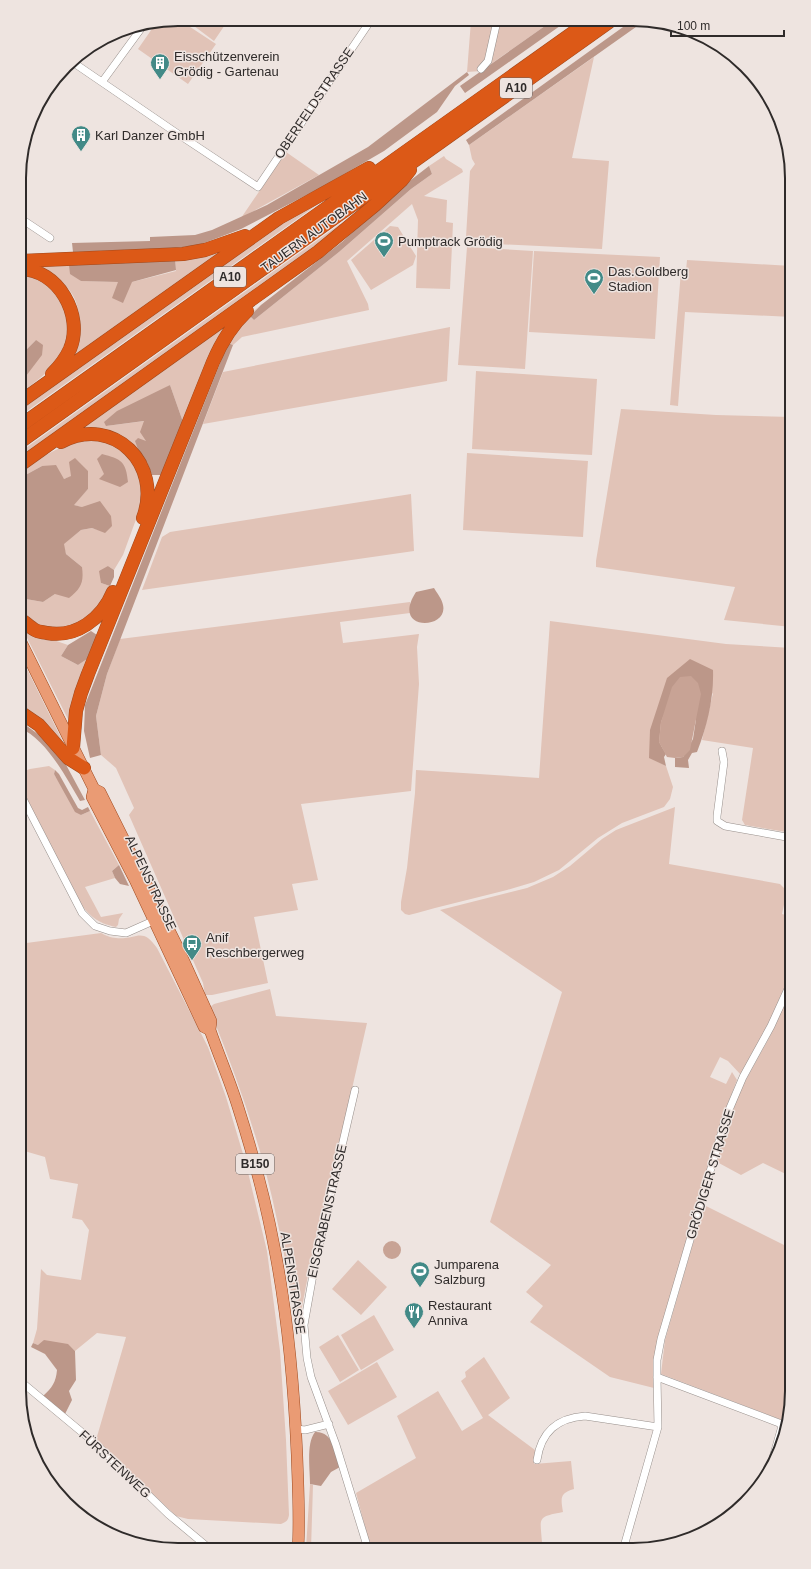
<svg xmlns="http://www.w3.org/2000/svg" width="811" height="1569" font-family="Helvetica,sans-serif">
	<rect width="100%" height="100%" fill="#eee4e0"/>
	<path fill="#e1c3b7" d="M178 19 216 44 188 84 138 49 156 23Z
		M199 19H229L214 41 194 26Z
		M471 21H552L481 71 467 72Z
		M594 57 572 158 609 161 602 249 475 243 468 242 466 237 470 171 475 164 472 159 469 145Z
		M286 152 319 175 241 218Z
		M444 156 446 159 462 169 463 172 424 196 447 200 446 222 453 223 450 289 416 288 418 220 412 204 347 261 368 304 369 310 242 337 233 345 228 343 247 316 261 305 250 315 254 320 339 252 411 189 432 174 429 166Z
		M324 200 20 416V406L253 240Z
		M340 224 343 229 20 461V452Z
		M390 226 398 227 416 256 413 265 371 290 351 260Z
		M236 242 72 360C81 327 87 295 52 276 44 272 34 269 26 266L69 265 81 281 132 282 176 271 175 259Z
		M467 247 533 251 525 369 458 365Z
		M534 251 660 257 655 339 529 332Z
		M687 260 792 266V317L685 312 678 406 670 405 681 271H686Z
		M20 274C33 276 46 281 55 291 59 295 67 312 68 318 70 324 69 337 67 343 59 365 39 380 20 393V381L26 376 36 340 20 356Z
		M222 327 224 329 183 422 170 385 106 426 145 421 146 442 139 452 83 431 81 427Z
		M450 327 447 381 203 424 223 372Z
		M476 371 597 379 592 455 472 449Z
		M621 409 716 415 792 417V627L724 620 735 587 596 567V561Z
		M93 440 109 442 124 451 140 476 142 503 123 555 114 570 108 566 101 583 110 586 102 603 92 614 68 629 40 626 20 611V598L43 602 55 594 82 567 66 554 63 544 81 530 92 528 105 532 82 507 73 505 88 489V471L64 479 42 466 20 478V473L44 456 67 444Z
		M467 453 588 461 583 537 463 530Z
		M411 494 414 551 142 590 162 537 170 532Z
		M410 602V613L340 622 343 643 419 634 417 647 419 684 411 791 301 804 318 880 292 884 298 910 254 917 268 983 212 995H205L203 983 129 815 134 808 116 768 101 755 96 716 107 674 120 639Z
		M550 621 726 644 792 648V833L745 825 742 820 753 748 702 740 713 693 649 757 666 766 673 787 670 799 664 807 622 823 598 838 559 870 534 882 507 890 435 908 417 913 409 915 405 914 401 910V902L407 868 415 793 416 770 539 778Z
		M21 626 39 635 68 645 61 656 78 665 87 659 71 725Z
		M23 661 66 748 20 708V663Z
		M49 766 55 770 54 774 81 815 90 811 119 865 112 871 115 878 85 887 101 917 123 913 119 919 118 925 116 927C97 923 90 916 79 902L20 787 21 772 30 769Z
		M675 807 669 864 780 884 787 891 782 914 792 917V972L766 1030 741 1075 728 1061 720 1057 710 1077 726 1084 732 1072 737 1080 721 1122 654 1371V1388L610 1377 530 1322 543 1306 526 1292 551 1265 490 1222 562 992 440 910 527 888 553 877 570 866 602 839 616 830Z
		M101 933C105 935 111 938 116 938 137 940 142 926 157 948L208 1047 226 1097 246 1164 267 1251 280 1351 286 1440 289 1515C288 1521 286 1522 281 1524L188 1519 176 1516 96 1440 126 1337 97 1333 75 1351 67 1344 38 1345 33 1343 37 1329 41 1269 47 1275 81 1280 89 1230 82 1220 72 1218 78 1184 50 1179 45 1157 21 1150 25 1119 19 1118V944Z
		M792 987V1177L763 1163 741 1175 717 1162 728 1120 743 1085 769 1038Z
		M270 989 276 1016 367 1023 341 1137 313 1249 301 1312 295 1313C289 1282 284 1251 277 1220 262 1147 237 1077 209 1008L214 1004Z
		M704 1205 792 1249V1402L787 1422 661 1374 665 1340Z
		M358 1260 387 1287 361 1315 332 1289Z
		M374 1315 394 1350 361 1370 341 1335Z
		M338 1335 359 1370 340 1382 319 1347Z
		M484 1357 510 1398 488 1415 535 1450 534 1464 571 1461 574 1489C559 1493 561 1499 563 1512 537 1517 540 1517 542 1542L533 1550 371 1549 356 1493 416 1458 397 1416 438 1391 462 1431 483 1418 461 1381 466 1377 465 1372Z
		M377 1362 397 1397 348 1425 328 1391Z
		M310 1484 313 1485 311 1549H306Z"/>
	<path fill="#bc9789" d="M552 21H567L465 93 460 86Z
		M630 22H643L469 145 466 140Z
		M467 72 469 75 455 86 437 112 384 151 322 187 241 229 199 245 175 248 73 252 72 243 150 241V237L195 235 212 230 267 205 368 147Z
		M429 166 432 174 411 189 339 252 254 320 250 316 261 305 342 242 398 190Z
		M175 259 176 270 132 282 123 303 112 298 118 282 81 281 70 274 69 265Z
		M36 340 43 345 42 355 26 376 20 381V356Z
		M228 343 233 345 107 674 96 716 101 755 90 758 84 731 85 705Z
		M170 385 183 422 162 475H152L147 462 139 452 135 441 138 438 146 441 140 432 144 421 106 426 104 422 117 411Z
		M102 454C121 459 126 461 128 482L120 487 99 479 104 474 97 459Z
		M75 458 88 471V489L74 505 82 507 100 501 111 516 112 526 105 533 92 528 81 530 64 544 66 554 82 567C84 583 81 588 69 598L55 594 43 602 20 598V478L42 466 56 465 64 479 71 476 69 462Z
		M108 566 114 570V577L110 586 101 583 99 571Z
		M434 588C437 593 442 599 443 605 449 630 390 632 416 592Z
		M91 631 97 635 87 659 78 665 61 656 68 645Z
		M690 659 713 670C714 698 707 727 697 752L692 753 688 760 689 768 675 767V758L683 757 693 739 696 719 667 707 661 722 659 742 666 754 664 757 666 766 649 758 650 730 667 678Z
		M20 721 46 740 64 761 85 800 80 801C66 777 46 739 20 728Z
		M55 770 59 774 78 808 82 810 88 807 90 811 81 815 75 812 54 774Z
		M119 865 129 886 120 884 115 878 112 871Z
		M44 1340 68 1344 75 1351 76 1380 69 1391 72 1400 65 1414 43 1396C52 1388 56 1382 57 1370L45 1354 31 1347 33 1343 38 1345Z
		M315 1432C333 1431 336 1453 340 1467L331 1472 321 1486 310 1484C310 1470 306 1443 315 1432Z"/>
	<path fill="#c8a395" d="M691 676 698 683 701 694 690 750 683 757 675 758 667 757 659 742 661 722 672 687 680 677Z
		M383 1250a9 9 0 1 1 18 0a9 9 0 1 1-18 0Z"/>
	<g fill="none" stroke-linecap="round" stroke-linejoin="round">
		<defs>
			<path id="street" d="M71 61 175 132 258 187 371 20
				M481 69 488 61 497 21
				M102 82 143 26
				M20 218 50 238
				M722 751 724 762 717 816V821L725 826 792 838
				M20 793 82 913 95 926 110 931 126 933 153 921
				M355 1090 316 1258 304 1325 307 1358 311 1377 336 1445 368 1549
				M657 1377 779 1423 782 1426 770 1468
				M19 1380 96 1444 168 1514 210 1549
				M296 1429 305 1430 329 1424
				M537 1460C541 1432 557 1418 585 1416L658 1427
				M623 1550 658 1427 657 1377V1360L661 1339 726 1117 743 1077 771 1026 792 980"/>
			<path id="primary" d="M20 640 94 789 100 792 177 946 211 1021 210 1030C219 1056 230 1081 238 1107 253 1154 266 1202 275 1251 288 1318 294 1387 297 1455 298 1487 300 1518 298 1549
				M94 789 92 797 135 880 204 1027 210 1030"/>
			<path id="highway" d="M20 261 183 254 205 250 245 236
				M20 269C58 269 84 315 70 349 66 358 59 367 52 374
				M20 402 279 218 369 168
				M20 426 588 22
				M20 442 609 22
				M61 442C114 414 163 465 143 518
				M20 465 318 252 375 205 402 180 410 170
				M20 619C25 622 30 627 35 630 38 632 43 632 47 633 76 638 102 619 113 592
				M20 712 39 725 68 758 84 768
				M73 748 76 711 81 693 88 674 213 362C221 343 232 325 247 311"/>
		</defs>
		<use href="#street" stroke="#978f8b" stroke-width="8"/>
		<use href="#primary" stroke="#9f491e" stroke-width="12"/>
		<use href="#highway" stroke="#9f491e" stroke-width="14"/>
		<use href="#street" stroke="#fff" stroke-width="7"/>
		<use href="#primary" stroke="#ea9b74" stroke-width="11"/>
		<use href="#highway" stroke="#dc5917" stroke-width="13"/>
	</g>
	<defs>
		<symbol id="building-pin" viewBox="-11 -11 22 30"><path d="M0 17L-7.5 6A9.5 9.5 0 1 1 7.5 6Z" fill="#428a87" stroke="#eee4e0"/><path d="M-4-6H4V6H1V3H-1V6H-4ZM-2.5-4.3h1.7v1.8h-1.7ZM.8-4.3h1.7v1.8H.8ZM-2.5-1h1.7V.8h-1.7ZM.8-1h1.7V.8H.8Z" fill="#fff"/></symbol>
		<symbol id="stadium-pin" viewBox="-11 -11 22 30"><path d="M0 17L-7.5 6A9.5 9.5 0 1 1 7.5 6Z" fill="#428a87" stroke="#eee4e0"/><path d="M0-5a6.5 5 0 1 0 0 10a6.5 5 0 1 0 0-10ZM-3.5-1.8h7v3.6h-7Z" fill="#fff"/></symbol>
		<symbol id="bus-pin" viewBox="-11 -11 22 30"><path d="M0 17L-7.5 6A9.5 9.5 0 1 1 7.5 6Z" fill="#428a87" stroke="#eee4e0"/><path d="M-5-6H5V4H4V6H2V4H-2V6H-4V4H-5ZM-3.5-4V0h7V-4ZM-3.5 1.2v1.5H-2V1.2ZM2 1.2v1.5H3.5V1.2Z" fill="#fff"/></symbol>
		<symbol id="restaurant-pin" viewBox="-11 -11 22 30"><path d="M0 17L-7.5 6A9.5 9.5 0 1 1 7.5 6Z" fill="#428a87" stroke="#eee4e0"/><path d="M-5-6h1v4h1v-4h1v4h1v-4h1v5L-1.5 .5V6h-2V.5L-5-1ZM5-6V6H3V1.5H1.5Q1.5-4 5-6Z" fill="#fff"/></symbol>
	</defs>
	<g fill-rule="evenodd">
		<use href="#building-pin" x="149" y="52" width="22" height="30"/>
		<use href="#building-pin" x="70" y="124" width="22" height="30"/>
		<use href="#stadium-pin" x="373" y="230" width="22" height="30"/>
		<use href="#stadium-pin" x="583" y="267" width="22" height="30"/>
		<use href="#bus-pin" x="181" y="933" width="22" height="30"/>
		<use href="#stadium-pin" x="409" y="1260" width="22" height="30"/>
		<use href="#restaurant-pin" x="403" y="1301" width="22" height="30"/>
	</g>
	<g text-anchor="middle" dominant-baseline="central" stroke-width="3" stroke-linejoin="round" paint-order="stroke">
		<g fill="#eee4e0" stroke="#686261" stroke-width="1">
			<rect x="500" y="78" width="32" height="20" rx="3"/>
			<rect x="214" y="267" width="32" height="20" rx="3"/>
			<rect x="236" y="1154" width="38" height="20" rx="3"/>
		</g>
		<g font-size="12" font-weight="bold" fill="#2f2b2a">
			<text x="516" y="88">A10</text>
			<text x="230" y="277">A10</text>
			<text x="255" y="1164">B150</text>
		</g>
		<g font-size="13" fill="#2f2b2a" stroke="#eee4e0" text-anchor="start">
			<text x="174" y="56">Eisschützenverein<tspan x="174" dy="15">Grödig - Gartenau</tspan></text>
			<text x="95" y="135">Karl Danzer GmbH</text>
			<text x="398" y="241">Pumptrack Grödig</text>
			<text x="608" y="271">Das.Goldberg<tspan x="608" dy="15">Stadion</tspan></text>
			<text x="206" y="937">Anif<tspan x="206" dy="15">Reschbergerweg</tspan></text>
			<text x="434" y="1264">Jumparena<tspan x="434" dy="15">Salzburg</tspan></text>
			<text x="428" y="1305">Restaurant<tspan x="428" dy="15">Anniva</tspan></text>
		</g>
		<g font-size="13" fill="#2f2b2a" stroke="#eee4e0">
			<text transform="translate(314 103) rotate(-56)">OBERFELDSTRASSE</text>
			<text transform="translate(314 232) rotate(-36)">TAUERN AUTOBAHN</text>
			<text transform="translate(151 883) rotate(65)">ALPENSTRASSE</text>
			<text transform="translate(710 1174) rotate(-73)">GRÖDIGER STRASSE</text>
			<text transform="translate(327 1211) rotate(-77)">EISGRABENSTRASSE</text>
			<text transform="translate(293 1283) rotate(81)">ALPENSTRASSE</text>
			<text transform="translate(115 1464) rotate(43)">FÜRSTENWEG</text>
		</g>
	</g>
	<path d="M0 0H811V1569H0ZM178 26H633A152 152 0 0 1 785 178V1391A152 152 0 0 1 633 1543H178A152 152 0 0 1 26 1391V178A152 152 0 0 1 178 26Z" fill="#eee4e0" fill-rule="evenodd"/>
	<path fill="none" stroke="#2f2b2a" stroke-width="2" d="M178 26H633A152 152 0 0 1 785 178V1391A152 152 0 0 1 633 1543H178A152 152 0 0 1 26 1391V178A152 152 0 0 1 178 26Z"/>
	<path d="M671 30v6h113v-6" fill="none" stroke="#2f2b2a" stroke-width="2"/>
	<text x="677" y="30" font-size="12" fill="#2f2b2a" stroke="#eee4e0" stroke-width="3" paint-order="stroke">100 m</text>
</svg>
